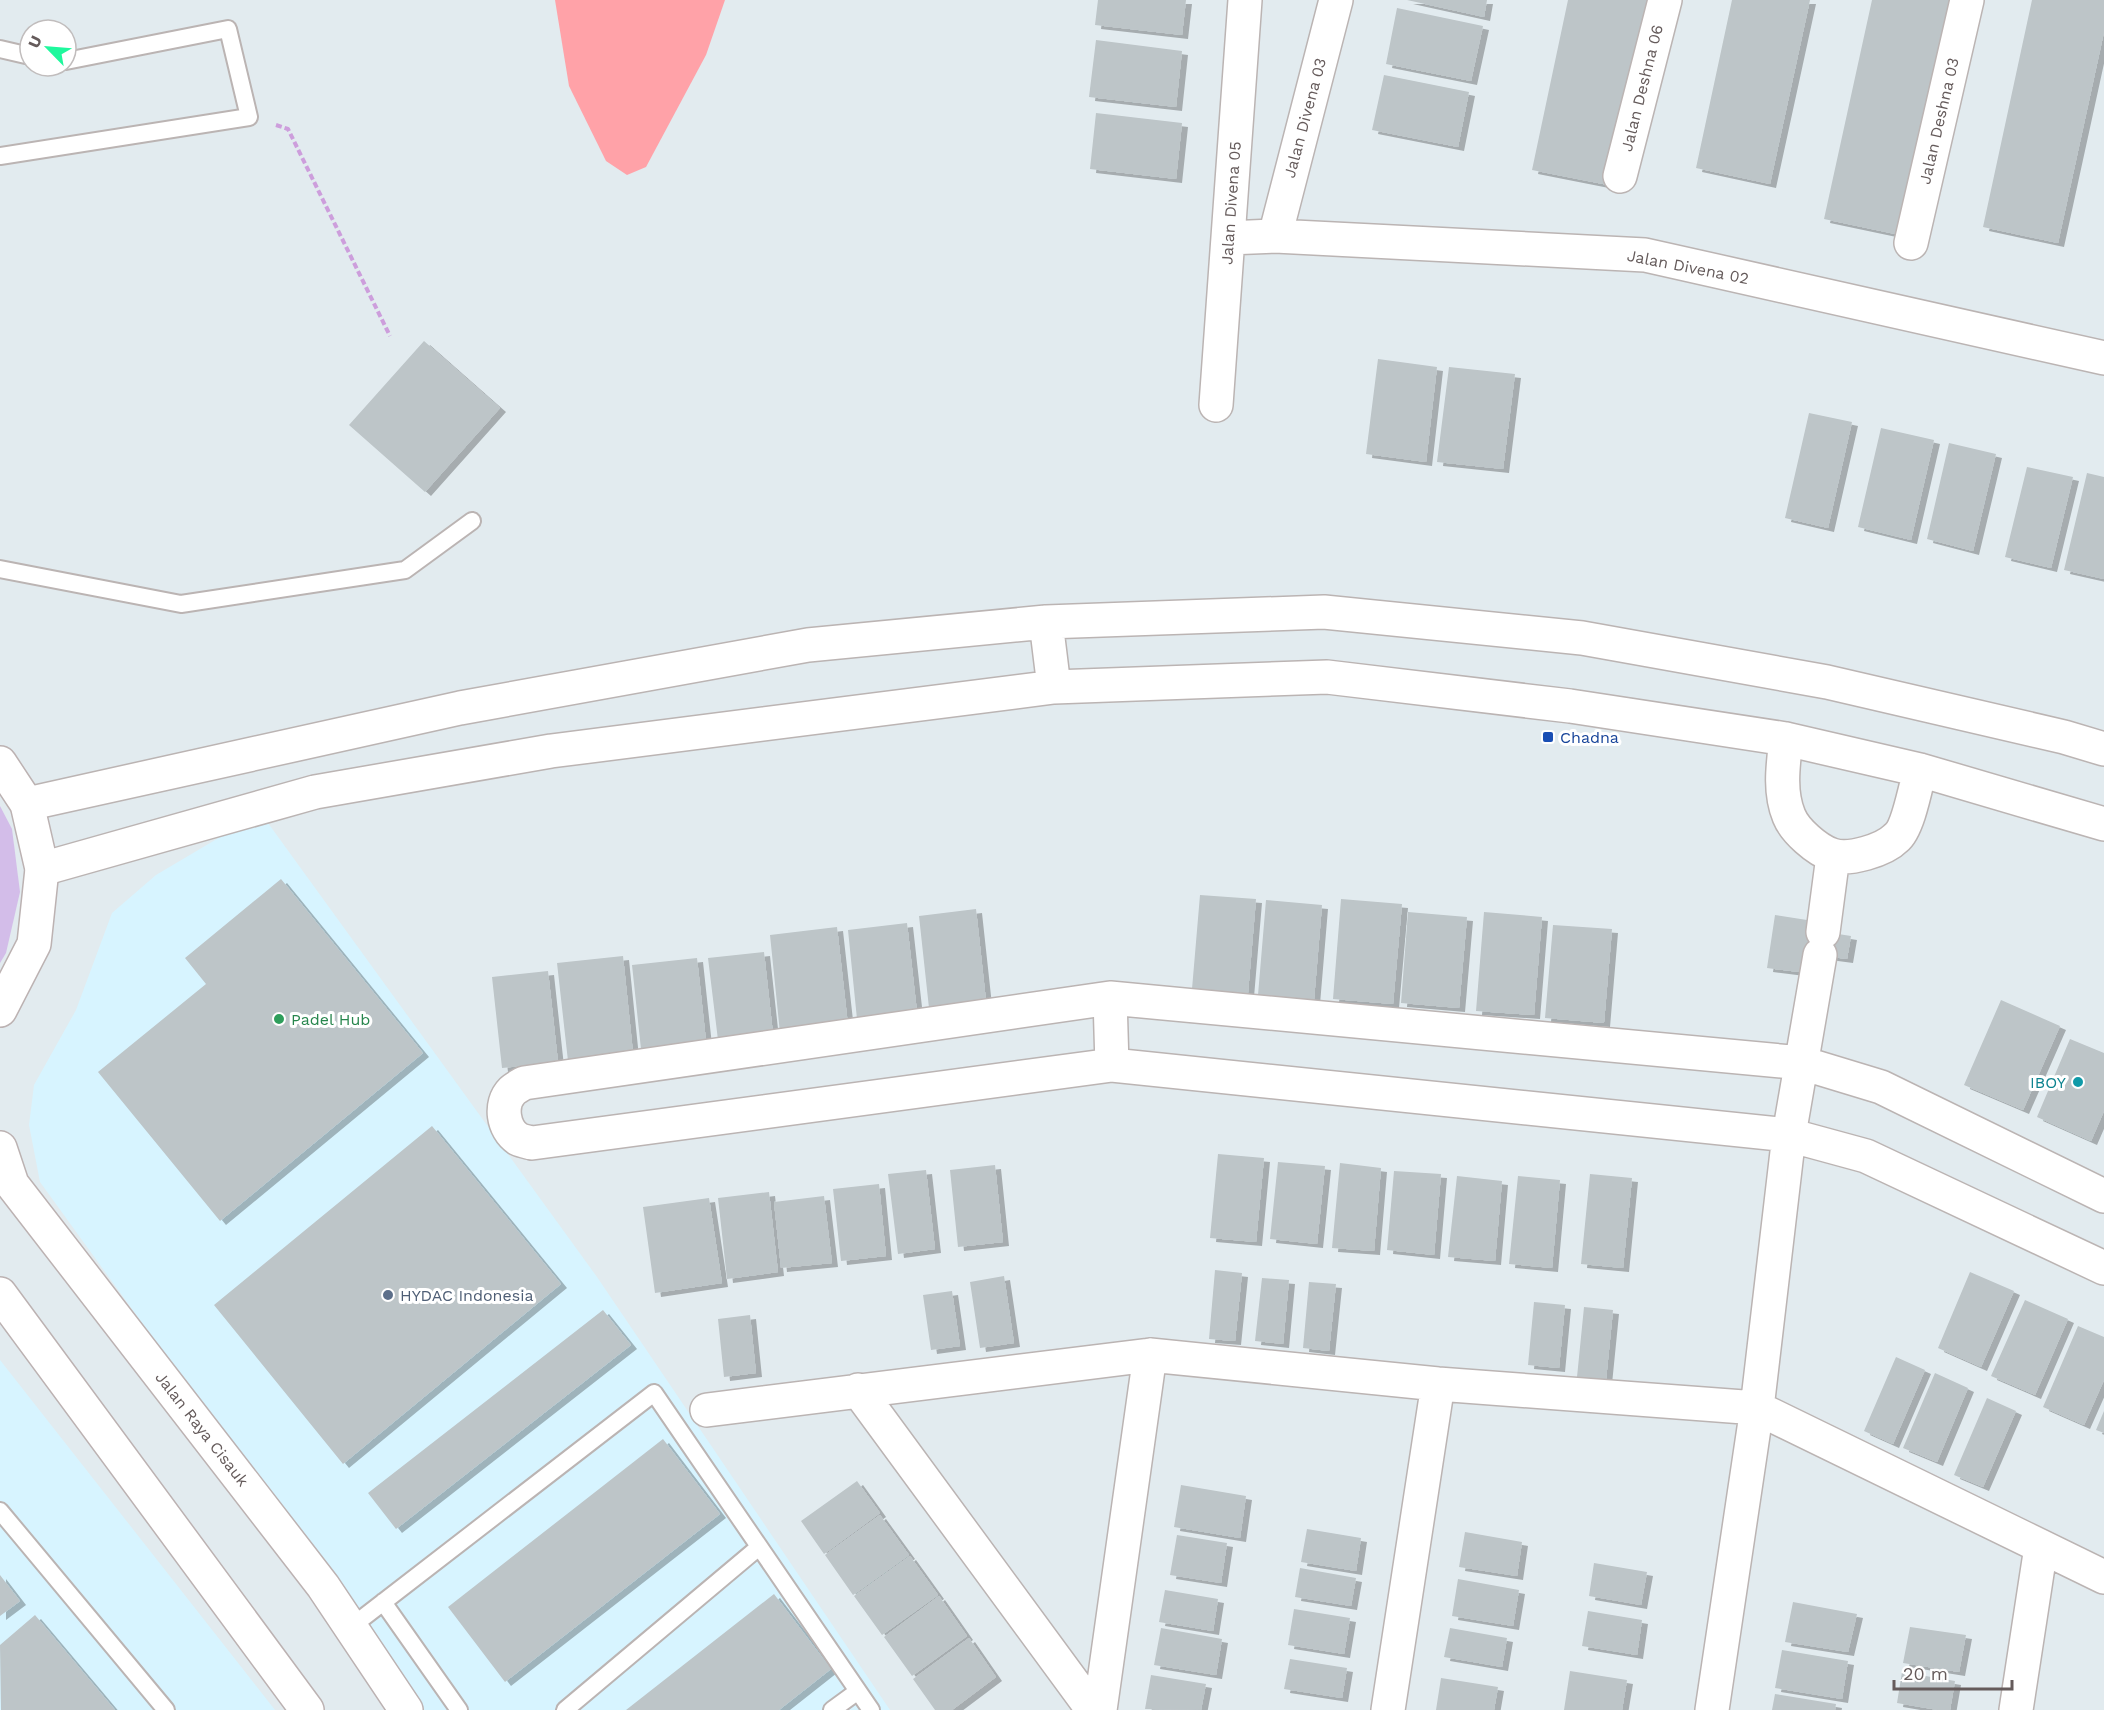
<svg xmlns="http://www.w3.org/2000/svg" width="2104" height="1710" font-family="'Work Sans',sans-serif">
	<defs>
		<filter id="shadow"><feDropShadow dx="6" dy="4" stdDeviation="0" flood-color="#0004"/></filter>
	</defs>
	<rect width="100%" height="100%" fill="#e2ebef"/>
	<path fill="#d7f4ff" d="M268 823 597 1277 890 1710H413L297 1537 40 1182 29 1125 34 1085 76 1010 112 913 156 875 232 830Z
		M0 1360 275 1710H0Z"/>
	<path fill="#d3bde9" d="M0 806 12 829 20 892 6 953 0 963Z"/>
	<path fill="#ffa2a8" d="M555 0H725L706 55 646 167 627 175 606 161 569 86Z"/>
	<path fill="#bdc5c8" filter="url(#shadow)" d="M1098 0H1186L1182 35 1095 25Z
		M1407 0H1487L1484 17Z
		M1568 0H1647L1608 185 1532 170Z
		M1732 0H1810L1770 184 1696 168Z
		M1872 0H1951L1900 235 1824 219Z
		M2032 0H2104V32L2058 243 1983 227Z
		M1397 8 1483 26 1471 81 1386 64Z
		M1096 40 1182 51 1176 107 1089 97Z
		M1384 75 1469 92 1458 147 1372 130Z
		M1096 113 1182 123 1176 179 1090 169Z
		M424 341 500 408 425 492 349 425Z
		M1378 359 1437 367 1426 462 1366 454Z
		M1449 367 1515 374 1503 469 1437 462Z
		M1809 413 1852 422 1828 528 1785 518Z
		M1881 428 1934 440 1911 540 1858 527Z
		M1949 443 1996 454 1973 551 1927 539Z
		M2027 467 2073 477 2051 568 2005 557Z
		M2087 473 2104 477V579L2064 570Z
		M281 879 423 1053 220 1221 98 1072 206 984 185 958Z
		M1200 895 1256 899 1248 993 1192 989Z
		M1341 899 1402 904 1393 1004 1333 999Z
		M1266 900 1322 905 1314 1000 1258 995Z
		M976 909 986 1001 929 1008 919 916Z
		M1408 912 1467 917 1459 1008 1401 1003Z
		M1484 912 1542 917 1534 1015 1476 1011Z
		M1775 915 1807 920 1806 929 1851 936 1847 959 1802 953 1799 972 1767 968Z
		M907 923 917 1012 857 1019 848 930Z
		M1553 925 1612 929 1604 1023 1545 1018Z
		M837 927 848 1025 780 1033 770 935Z
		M764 952 773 1034 718 1040 708 958Z
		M623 956 633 1053 568 1061 557 963Z
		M697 958 706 1041 641 1049 632 965Z
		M548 971 558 1062 502 1068 492 977Z
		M2001 1000 2060 1026 2023 1110 1964 1085Z
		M2070 1039 2104 1053V1111L2091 1141 2037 1117Z
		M432 1126 561 1284 343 1464 214 1305Z
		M1218 1154 1264 1158 1256 1242 1210 1238Z
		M1278 1162 1325 1166 1317 1244 1270 1239Z
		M1340 1163 1381 1168 1374 1251 1332 1248Z
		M995 1165 1003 1242 958 1247 950 1170Z
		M926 1170 935 1249 898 1254 888 1174Z
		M1394 1171 1441 1174 1434 1255 1387 1250Z
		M1590 1174 1632 1178 1623 1268 1581 1264Z
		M1457 1176 1502 1181 1495 1261 1448 1257Z
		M1518 1176 1560 1180 1552 1268 1509 1264Z
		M879 1184 886 1256 841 1261 833 1189Z
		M769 1192 778 1272 727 1279 718 1198Z
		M824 1196 832 1263 781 1268 774 1202Z
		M709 1198 722 1283 655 1293 643 1207Z
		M1215 1270 1242 1273 1235 1341 1209 1339Z
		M1970 1272 2014 1291 1981 1367 1938 1348Z
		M1004 1276 1014 1343 980 1348 970 1282Z
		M1262 1278 1289 1280 1283 1344 1255 1341Z
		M1309 1282 1336 1284 1329 1351 1303 1348Z
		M952 1291 960 1346 931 1350 923 1295Z
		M2025 1300 2068 1319 2035 1395 1991 1376Z
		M1534 1302 1565 1305 1559 1368 1528 1365Z
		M1584 1307 1613 1310 1606 1380 1577 1377Z
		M603 1310 631 1345 396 1529 368 1493Z
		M750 1315 756 1373 724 1377 718 1319Z
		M2078 1326 2104 1337V1380L2084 1425 2043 1407Z
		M1896 1357 1925 1370 1893 1444 1864 1431Z
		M1935 1373 1968 1388 1937 1462 1903 1448Z
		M1987 1398 2016 1411 1983 1487 1954 1475Z
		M2104 1411V1433L2096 1430Z
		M663 1439 720 1514 505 1682 448 1607Z
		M857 1481 880 1513 824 1554 801 1521Z
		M1181 1485 1246 1496 1240 1538 1174 1527Z
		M880 1515 909 1555 853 1595 825 1555Z
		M1307 1529 1361 1538 1356 1571 1301 1562Z
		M1465 1532 1522 1542 1517 1576 1459 1567Z
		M1177 1535 1227 1543 1221 1583 1170 1575Z
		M910 1556 938 1595 882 1635 854 1596Z
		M1594 1563 1647 1572 1641 1605 1589 1596Z
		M1300 1568 1356 1578 1351 1606 1295 1597Z
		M0 1575 20 1601 0 1616Z
		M1458 1579 1519 1590 1513 1626 1452 1616Z
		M1165 1590 1218 1599 1213 1631 1159 1622Z
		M774 1594 831 1669 779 1710H626Z
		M939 1596 967 1636 912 1676 884 1637Z
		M1793 1602 1857 1614 1848 1652 1785 1642Z
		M1294 1609 1350 1618 1344 1654 1288 1645Z
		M1588 1611 1642 1620 1637 1655 1582 1646Z
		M35 1615 115 1710H1L0 1645Z
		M1910 1627 1966 1635 1959 1672 1903 1663Z
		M1161 1628 1222 1639 1216 1675 1154 1665Z
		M1450 1628 1507 1638 1502 1667 1444 1657Z
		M969 1638 996 1677 952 1710H935L913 1679Z
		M1782 1650 1848 1661 1842 1699 1775 1688Z
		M1290 1659 1347 1668 1342 1698 1284 1689Z
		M1570 1671 1627 1680 1622 1710H1564Z
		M1902 1672 1955 1681 1950 1710H1938L1897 1703Z
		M1151 1675 1206 1684 1201 1710 1145 1709Z
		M1441 1678 1498 1687 1494 1710H1436Z
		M1775 1694 1836 1704 1835 1710H1772Z"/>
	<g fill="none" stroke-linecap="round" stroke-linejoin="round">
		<defs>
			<path id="service" d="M0 49 30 56
				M0 156 249 117 228 29 66 61
				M0 569 181 604 405 570 472 521
				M0 1511 166 1710
				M383 1602 459 1710
				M351 1627 654 1393 871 1710
				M565 1710 759 1547
				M832 1710 858 1691"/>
			<path id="minor" d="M1620 176 1665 0
				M1275 236 1336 0
				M1228 238 1275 236 1645 255 2104 358
				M1911 243 1967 0
				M1216 405 1245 0
				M1046 622 1054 687
				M1786 739C1783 765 1779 792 1789 816 1795 831 1817 850 1832 855 1849 861 1884 850 1896 838 1908 829 1916 785 1920 770
				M27 804 460 708 808 645 1046 622 1324 612 1582 638 1827 682 2064 737 2104 749
				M42 869 315 792 551 751 1054 687 1327 677 1570 706 1786 739 1920 770 2104 824
				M1823 932 1833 856
				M1110 998 1112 1065
				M2104 1196 1881 1087 1802 1063 1110 998 524 1083C521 1085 515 1088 512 1091 499 1104 503 1129 518 1139 522 1141 528 1142 532 1143L1112 1065 1789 1135 1866 1156 2104 1268
				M858 1390 1093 1710
				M707 1410 1150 1355 1438 1384 1757 1408 2104 1577
				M1100 1710 1150 1355
				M1388 1710 1438 1384
				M1712 1710 1757 1408 1789 1135 1820 955
				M2016 1710 2041 1547"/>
			<path id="secondary" d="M0 763 27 804 42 869 34 944 0 1010
				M0 1148 12 1184 323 1586 406 1710
				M0 1294 307 1710"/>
		</defs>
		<use href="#service" stroke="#bbb4b3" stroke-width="20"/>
		<use href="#minor" stroke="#bbb4b3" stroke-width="36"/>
		<use href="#secondary" stroke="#bcb2b2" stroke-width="36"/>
		<path stroke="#cd9edc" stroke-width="4" stroke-dasharray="6 3" stroke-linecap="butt" d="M276 125 288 129 390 336"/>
		<use href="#service" stroke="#fff" stroke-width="16"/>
		<use href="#minor" stroke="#fff" stroke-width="33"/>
		<use href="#secondary" stroke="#fff" stroke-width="33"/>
	</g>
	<rect fill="#1a4fb4" stroke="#fff" stroke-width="2" x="1542" y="731" width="12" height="12" rx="3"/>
	<circle fill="#2e9e5b" stroke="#fff" stroke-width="2" cx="279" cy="1019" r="6"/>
	<circle fill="#0f9aa8" stroke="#fff" stroke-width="2" cx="2078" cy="1082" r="6"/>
	<circle fill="#5c6f8a" stroke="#fff" stroke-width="2" cx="388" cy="1295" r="6"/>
	<g text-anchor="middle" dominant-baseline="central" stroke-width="6" stroke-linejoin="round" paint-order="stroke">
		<g font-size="16" fill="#655b5b" stroke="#fff">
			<text transform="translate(1642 88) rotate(-76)">Jalan Deshna 06</text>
			<text transform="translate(1305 118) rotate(-75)">Jalan Divena 03</text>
			<text transform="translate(1939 121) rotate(-77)">Jalan Deshna 03</text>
			<text transform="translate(1231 203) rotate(-86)">Jalan Divena 05</text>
			<text transform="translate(1688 267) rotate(11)">Jalan Divena 02</text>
			<text transform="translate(202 1429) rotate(52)">Jalan Raya Cisauk</text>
		</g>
		<g font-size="16" fill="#164399" stroke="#fff" text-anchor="start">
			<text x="1560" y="737">Chadna</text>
		</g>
		<g font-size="16" fill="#27864d" stroke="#fff" text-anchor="start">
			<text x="291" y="1019">Padel Hub</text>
		</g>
		<g font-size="16" fill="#0d838f" stroke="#fff" text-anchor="end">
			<text x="2066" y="1082">IBOY</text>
		</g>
		<g font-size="16" fill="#4e5e75" stroke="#fff" text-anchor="start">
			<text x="400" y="1295">HYDAC Indonesia</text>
		</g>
	</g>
	<g transform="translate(48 48) rotate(295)"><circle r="28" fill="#ffffff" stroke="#c1bdbd" stroke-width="1.5"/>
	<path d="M0-4.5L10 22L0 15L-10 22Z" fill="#1ff89d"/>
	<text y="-9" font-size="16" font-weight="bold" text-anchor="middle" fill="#655b5b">U</text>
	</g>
	<path d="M1894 1680v9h118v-9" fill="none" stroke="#655b5b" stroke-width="3"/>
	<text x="1903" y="1680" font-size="18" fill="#655b5b" stroke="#ffffff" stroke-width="4.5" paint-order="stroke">20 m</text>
</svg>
